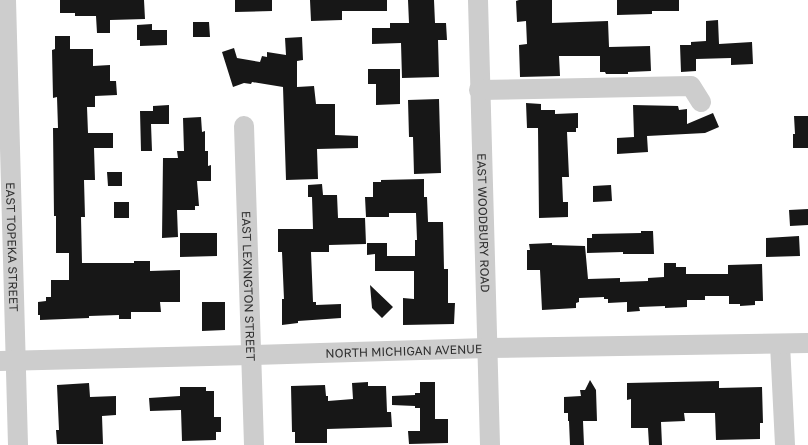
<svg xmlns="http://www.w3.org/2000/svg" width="808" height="445" font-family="'Golos Text',sans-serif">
	<rect width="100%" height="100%" fill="#fff"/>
	<path fill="#171717" d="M60 0H144L145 19 110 20V33H97L96 16H75V13H60Z
		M235 0H272V11L235 12Z
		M310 0H387V11H342V20L311 21Z
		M408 0H434L435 23H446L447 40H438L439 77 402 78 401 43 372 44V28H390V23H409Z
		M519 0H552V23L608 21 609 47 650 46 651 71 628 72V74H606L605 72H600V56H559L560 76 520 77 519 45 527 44 526 21 517 22 516 1Z
		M617 0H679V11H652V14L617 15Z
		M718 20 719 44 752 42 753 64 731 65V58L696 59V71L681 72 680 45H691V42L706 41V21Z
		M193 22H209L210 37H193Z
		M152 24V30H167V45L140 46V40H137V25Z
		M55 36H70V49H93V66L110 65V81H116L117 95 95 96V107H87L88 133H113V148H94L95 180H84L85 217H81L82 263H134V261H150V271L180 270V302H160L161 312H131V319H119V315L89 316V318L40 320V315H38V302L46 301V297H51V280H69V253H56V216H54L53 128H58L57 97 53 98 52 50 55 49Z
		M302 37 303 60 297 61V87L314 86 316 104H335V135L358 136V148L317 149 318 179 286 180 283 87 252 82 251 84 244 83 233 87 222 52 234 48 237 58 260 62 262 56 267 57V52L286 55 285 38Z
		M368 69H400V104L376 105V84H368Z
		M439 99 441 173 414 174 413 137H409L408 100Z
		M526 103 541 104V110H555V114L578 113V128H576V132H567L569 177H562L563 202H568V217L539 218 538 128H527Z
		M169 105V124H151L152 151H141L140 111H153V106Z
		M633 105 678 106 679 110 687 109V124L713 113 719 127 705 133 647 136 648 152 617 154V138L634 137Z
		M794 116H808V148H793V134H795Z
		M201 117 202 132 205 131V151H208V166L211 165V181H197L199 206H195V210H177L178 237 162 238 163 158H178L177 151H184L183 118Z
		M107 172H122V186H108Z
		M424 179V197H427L428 222H443L444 269H448V303H455L454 324 403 325V298L414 299V271H375V254L367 255V243H387V256H415V240H417L416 213H389V217H366L365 197H373V182H381V180Z
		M322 184 323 195H337L338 218H365L366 244 329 245V252H311L313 302H316V305L341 304V318L298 321V323L282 325V299H284L282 252H278V229H313L312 197H308V185Z
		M611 185 612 201 593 202V186Z
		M114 202H129V218H114Z
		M808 209V225L790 226 789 210Z
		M641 231H653L654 254H623V252L587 253V238H592V234L641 233Z
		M180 233H217V256L180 257Z
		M799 236 800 256 766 257V238Z
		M552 243V245L585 246 588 279 620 278V282L648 281V278L664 277V263H676V267H686V274H728V265L762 264 763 301H755V305L740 306V304H729V296H705V300H687V307L665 308V306L639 307 640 311 627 312V302L608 303V299H604V297L579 298V302L576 303V308L542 310 540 270H527V250H530L529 244Z
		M370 285 393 307 382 318 372 308Z
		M202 302H225V330L202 331Z
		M590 380 596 390 597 421H583L584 445H570L569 421H568V413H564V397L581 396 580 390H585Z
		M719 381V388L762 387 763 423H760V439L716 440 715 413H684L685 421 661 422 662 445H649L648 428H631V399L627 400V383Z
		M368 382V386H386L387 412H391L392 427 327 429V443H295V432H292L291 386 325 385 326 396H328V401L353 399 352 383Z
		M420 382H435V419H448V443L409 444 408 431H420V408H415V406L392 405V396L415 395V393H420Z
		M89 383 90 397 116 396V415L102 416 103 444H57L56 430H59L57 385Z
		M180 387H206V391H214V417H221V432H216V440L182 441 181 410 150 411 149 398 180 396Z"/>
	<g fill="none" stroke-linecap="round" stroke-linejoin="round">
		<g stroke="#cdcdcd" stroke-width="20">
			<path id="s1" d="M6 0 18 445"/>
			<path id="s2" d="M478 0 490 445"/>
			<path d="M479 90 691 86 701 102"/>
			<path id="s3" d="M244 126 254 445"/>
			<path d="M780 344 785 445"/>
			<path id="s4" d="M0 361 251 355 487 348 808 343"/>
		</g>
	</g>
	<g text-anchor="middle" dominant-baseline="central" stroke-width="4" stroke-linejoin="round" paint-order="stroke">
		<g font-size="12" fill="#303030" stroke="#fff">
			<text stroke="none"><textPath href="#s2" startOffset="223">EAST WOODBURY ROAD</textPath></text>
			<text stroke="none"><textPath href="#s1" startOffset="247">EAST TOPEKA STREET</textPath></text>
			<text stroke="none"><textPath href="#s3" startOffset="160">EAST LEXINGTON STREET</textPath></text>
			<text stroke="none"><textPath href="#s4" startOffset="404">NORTH MICHIGAN AVENUE</textPath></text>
		</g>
	</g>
</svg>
